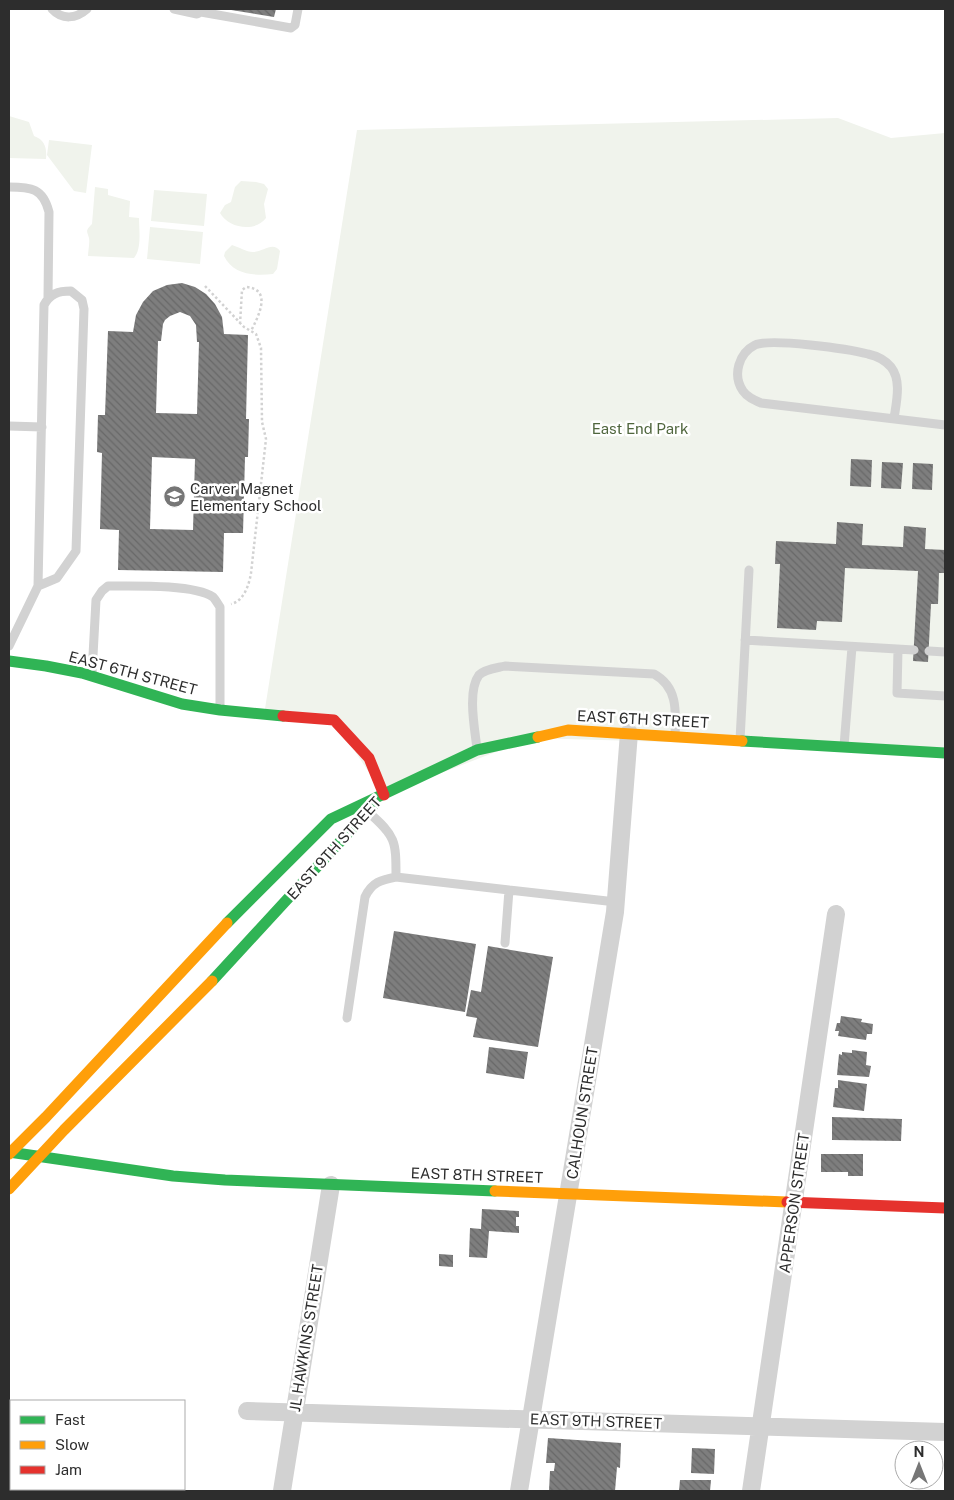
<svg xmlns="http://www.w3.org/2000/svg" width="954" height="1500" font-family="'Public Sans',sans-serif">
	<defs>
		<pattern id="building-back-hatch" width="6" height="6" patternUnits="userSpaceOnUse" patternTransform="scale(1.25)"><rect width="6" height="6" fill="#7e7e7e"/><path d="M-1 5l2 2M0 0l6 6M5-1l2 2" fill="none" stroke="#686868"/></pattern>
	</defs>
	<rect width="100%" height="100%" fill="#fff"/>
	<path fill="#f0f3ec" d="M9 116 29 122 34 136C45 140 47 148 46 159L9 158Z
		M838 118 891 138 945 133V750L532 738 384 795 334 720 264 715 357 130Z
		M49 140 92 145 86 193 74 191 47 155Z
		M241 181 256 182 264 184 268 189 264 204 266 218C255 233 228 228 220 213L225 205 231 202 235 187Z
		M95 187 108 189V195L130 201 129 217 139 218C139 230 142 248 134 258L88 256C88 251 90 243 89 238 87 231 85 231 92 224Z
		M154 190 207 194 204 226 151 221Z
		M150 227 203 232 200 264 147 259Z
		M232 245C239 247 246 252 253 252 263 252 273 241 280 251L277 269 273 274C255 276 233 275 224 256L225 252Z"/>
	<path fill="url(#building-back-hatch)" fill-rule="evenodd" d="M225 9H276L274 17Z
		M182 283 195 287 206 294 215 304 222 317 224 334 248 335 246 419H249L248 457H245L243 533H224L223 572 118 570 119 530 100 529 102 453 97 452 98 415H105L108 331 133 332 136 315 143 302 153 291 167 285ZM180 312 190 316 196 325 197 342H199L197 414 156 413 158 341H161L163 324 165 320 170 316ZM152 457 195 459 193 530 150 529Z
		M851 459 872 460 871 487 850 486Z
		M882 462 903 463 901 489 881 488Z
		M913 463 933 464 932 490 912 489Z
		M837 522 863 524 862 545 903 547 904 526 926 528 925 549 945 550V573H939L938 604H931L928 662 913 661 918 571 845 568 842 622 817 621 816 630 777 628 780 564H775L776 541 836 544Z
		M394 931 476 944 465 1012 383 998Z
		M488 946 553 957 538 1047 473 1037 477 1018 466 1016 471 990 481 992Z
		M841 1016 862 1019 861 1022 873 1024 872 1034H867L866 1040 838 1036 839 1031H835L837 1023H840Z
		M489 1047 528 1052 524 1079 486 1073Z
		M852 1050 867 1052 866 1065 871 1066 869 1077 837 1075 839 1054 842 1055V1052L852 1053Z
		M838 1080 867 1084 864 1111 833 1107 835 1088H838Z
		M832 1117 902 1119 901 1141 832 1140Z
		M821 1154H863V1176H848V1172H821Z
		M482 1209 519 1211V1217H516V1226H519V1233L489 1231 487 1258 469 1257 470 1228 481 1229Z
		M439 1254 453 1255V1267L439 1266Z
		M548 1438 621 1443 620 1468 617 1467 615 1491H549L550 1471H554L555 1463H546Z
		M692 1448 715 1449 714 1474 691 1473Z
		M680 1480H711L710 1491H679Z"/>
	<g fill="none" stroke-linecap="round" stroke-linejoin="round">
		<path stroke="#d2d2d2" stroke-width="2.5" stroke-dasharray="2.5 2.5" stroke-linecap="butt" d="M205 286 244 327 256 334 261 348 262 422 266 439 251 573C249 585 244 601 231 604
			M240 324 242 290 246 287C273 289 258 317 251 331"/>
		<path stroke="#d2d2d2" stroke-width="9" d="M52 9C62 20 76 19 87 9
			M174 9 197 14 201 12 203 9
			M201 12 291 28 295 25 298 9
			M9 187C31 187 43 188 49 212L48 298
			M894 419C896 403 902 381 891 367 885 360 877 356 868 354 849 349 771 338 755 345 739 353 732 375 743 391 747 397 754 400 761 403L945 425
			M9 426 42 427
			M745 640 914 650
			M9 646 38 586 44 305C50 294 58 291 71 291L82 300 84 309 76 551 57 578 38 586
			M898 650 897 693 945 696
			M929 651 945 652
			M92 674 96 600 102 591 108 586C132 586 194 584 213 597 215 599 218 604 220 607V710
			M740 740 749 570
			M844 746 852 647
			M477 749C475 730 467 691 479 675 485 669 497 668 505 666L654 674C678 687 676 712 675 736
			M368 812C396 836 396 841 396 877
			M509 890 616 902
			M347 1018 365 897C372 882 381 880 396 877L509 890 505 943"/>
		<path stroke="#d2d2d2" stroke-width="18" d="M247 1411 945 1432
			M282 1491 331 1185
			M519 1491 615 912 629 733
			M751 1491 836 914"/>
		<path stroke="#30b455" stroke-width="11" d="M9 661 46 666 82 673 182 704 220 710 283 716
			M742 741 945 753
			M227 923 331 819 477 750 538 737
			M212 981 373 806
			M9 1152 173 1176 225 1180 495 1191"/>
		<path stroke="#ff9f0a" stroke-width="11" d="M538 737 568 730 742 741
			M9 1154 46 1117 227 923
			M9 1189 64 1130 212 981
			M495 1191 787 1202"/>
		<path stroke="#e5322d" stroke-width="11" d="M283 716 334 720 369 758 384 795
			M787 1202 945 1208"/>
	</g>
	<defs>
		<symbol id="school-disc" viewBox="-11 -11 22 22"><circle r="9.5" fill="#767676" stroke="#fff"/><path d="M0-5L7-2L0 1L-7-2ZM-4 1L0 2.5L4 1V4Q0 6-4 4Z" fill="#fff"/></symbol>
	</defs>
	<g fill-rule="evenodd">
		<use href="#school-disc" x="162" y="484" width="25" height="25"/>
	</g>
	<g text-anchor="middle" dominant-baseline="central" stroke-width="5" stroke-linejoin="round" paint-order="stroke">
		<g font-size="15" fill="#50663e" stroke="#fff">
			<text x="640" y="428">East End Park</text>
		</g>
		<g font-size="15" fill="#2d2d2d" stroke="#fff" text-anchor="start">
			<text x="190" y="488">Carver Magnet<tspan x="190" dy="17">Elementary School</tspan></text>
		</g>
		<g font-size="15" fill="#2d2d2d" stroke="#fff">
			<text transform="translate(133 673) rotate(15)">EAST 6TH STREET</text>
			<text transform="translate(643 719) rotate(3)">EAST 6TH STREET</text>
			<text transform="translate(334 848) rotate(-48)">EAST 9TH STREET</text>
			<text transform="translate(582 1113) rotate(-81)">CALHOUN STREET</text>
			<text transform="translate(477 1175) rotate(2)">EAST 8TH STREET</text>
			<text transform="translate(794 1203) rotate(-82)">APPERSON STREET</text>
			<text transform="translate(306 1338) rotate(-81)">JL HAWKINS STREET</text>
			<text transform="translate(596 1421) rotate(2)">EAST 9TH STREET</text>
		</g>
	</g>
	<rect width="954" height="1500" fill="none" stroke="#2d2d2d" stroke-width="20"/>
	<rect x="10" y="1400" width="175" height="90" fill="#ffffff" stroke="#ababab"/>
	<rect x="20" y="1416" width="25" height="8" fill="#30b455" stroke="#ababab"/>
	<text x="55" y="1425" font-size="15" fill="#2d2d2d">Fast</text>
	<rect x="20" y="1441" width="25" height="8" fill="#ff9f0a" stroke="#ababab"/>
	<text x="55" y="1450" font-size="15" fill="#2d2d2d">Slow</text>
	<rect x="20" y="1466" width="25" height="8" fill="#e5322d" stroke="#ababab"/>
	<text x="55" y="1475" font-size="15" fill="#2d2d2d">Jam</text>
	<g transform="translate(919 1465)"><circle r="24" fill="#ffffff" stroke="#ababab"/>
	<path d="M0-4L9 19L0 12L-9 19Z" fill="#767676"/>
	<text y="-8" font-size="14" font-weight="bold" text-anchor="middle" fill="#2d2d2d">N</text>
	</g>
</svg>
